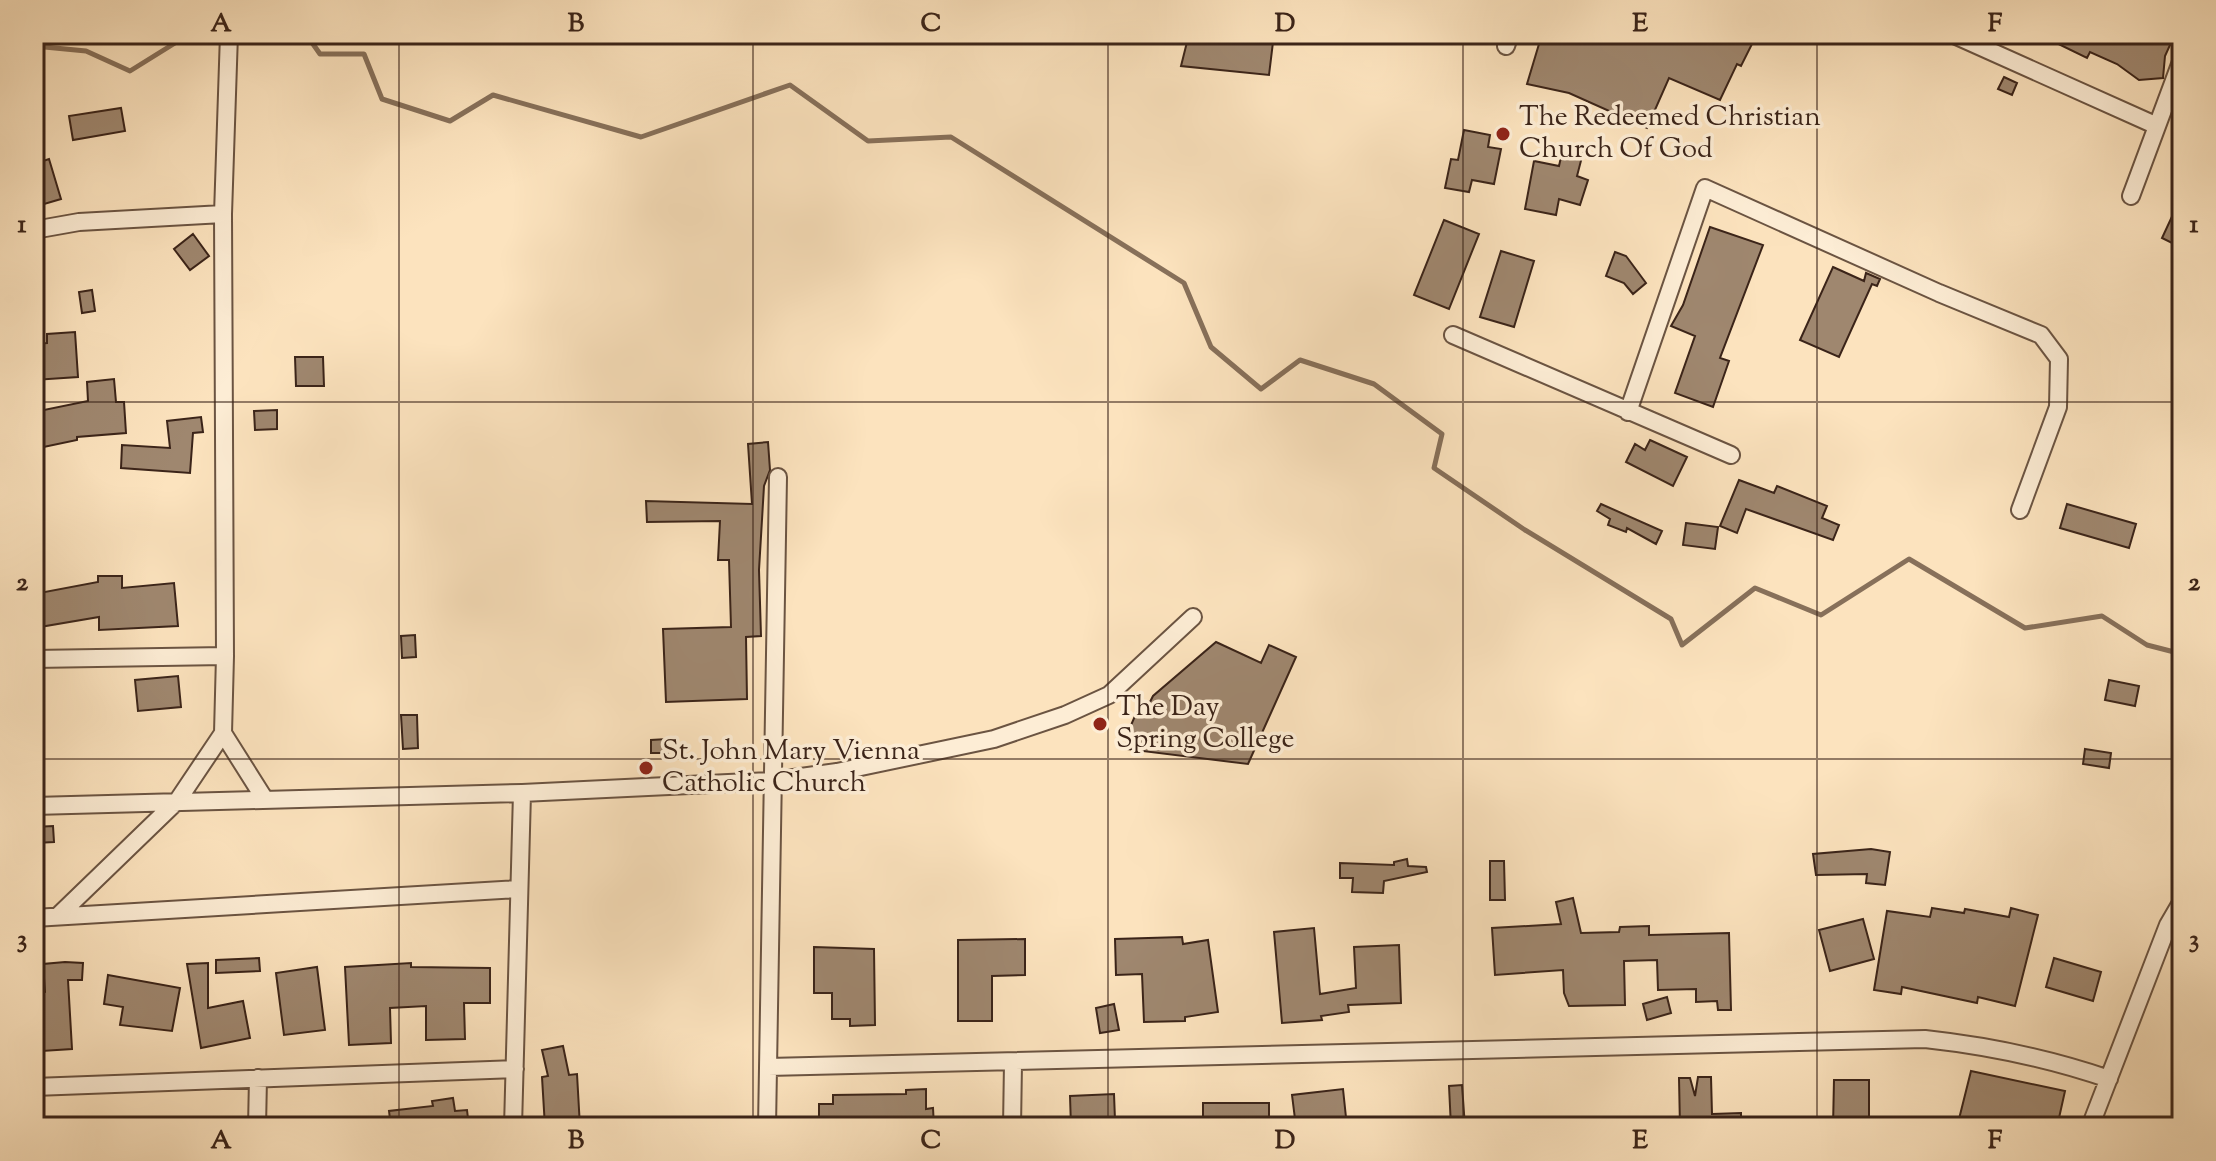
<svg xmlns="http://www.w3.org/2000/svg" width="2216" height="1161" font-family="'Sorts Mill Goudy',serif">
	<rect width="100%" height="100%" fill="#fce3be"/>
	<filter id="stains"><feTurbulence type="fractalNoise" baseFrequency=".0025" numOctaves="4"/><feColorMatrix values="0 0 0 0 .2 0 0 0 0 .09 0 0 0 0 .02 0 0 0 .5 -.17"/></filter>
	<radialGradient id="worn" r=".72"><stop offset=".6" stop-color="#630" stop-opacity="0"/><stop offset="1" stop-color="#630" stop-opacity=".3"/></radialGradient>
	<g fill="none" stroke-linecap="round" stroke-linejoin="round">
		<path stroke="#87705a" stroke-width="5" d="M306 34 320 54H364L382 99 450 121 493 95 641 137 790 85 868 141 951 137 1184 283 1211 347 1261 389 1300 360 1374 384 1442 434 1434 468 1525 530 1671 619 1682 645 1755 588 1821 615 1909 559 2025 628 2102 616 2147 645 2182 654
			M34 46 86 51 130 71 175 43 174 34"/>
	</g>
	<path fill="#9f876f" stroke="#3b2419" stroke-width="2" d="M1189 34H1249V39L1273 42 1269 75 1181 66Z
		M1542 34H1757L1741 66 1737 64 1720 100 1669 78 1647 128 1569 93 1527 84Z
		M2038 34H2175L2165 56 2163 78 2139 80 2117 64 2090 52 2087 58Z
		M2004 77 2017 83 2012 95 1998 89Z
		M121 108 125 131 73 140 69 116Z
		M1464 130 1490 135 1488 147 1501 149 1494 184 1472 180 1469 192 1445 188 1451 159 1458 160Z
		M1564 144 1584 149 1577 176 1588 180 1580 205 1559 199 1556 215 1525 209 1534 161 1559 166Z
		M49 159 61 199 34 207V164Z
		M2182 195V248L2162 238Z
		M1444 220 1479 234 1449 309 1414 295Z
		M1710 227 1763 245 1720 358 1729 361 1713 407 1675 393 1695 336 1671 326 1683 305Z
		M193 234 209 256 190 270 174 249Z
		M1501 251 1534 261 1514 327 1480 317Z
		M1615 252 1626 256 1646 283 1633 294 1624 283 1606 276Z
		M1833 267 1864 281 1866 273 1880 279 1877 286 1872 284 1839 357 1800 340Z
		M92 290 95 311 82 313 79 292Z
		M75 332 78 377 34 380V344L47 343V334Z
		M295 357H323L324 386H296Z
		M114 379 116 402H124L126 433 77 437V440L34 449V412L88 401 87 382Z
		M277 410V429L255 430 254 411Z
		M201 417 203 432 193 433 190 473 121 468 122 445 170 448 167 421Z
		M1650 440 1687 457 1673 486 1626 462 1635 444 1645 450Z
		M768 442 770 470 764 486 759 570 761 636 746 637 747 699 666 702 663 629 731 627 729 560H718L720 521 647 522 646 501 752 504 748 444Z
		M1739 480 1774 493 1777 486 1827 506 1822 518 1839 525 1833 540 1746 509 1737 533 1720 526Z
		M1601 504 1662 531 1656 544 1627 528 1626 532 1608 525 1610 519 1597 511Z
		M2067 504 2136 524 2129 548 2060 528Z
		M1686 523 1718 527 1715 549 1683 545Z
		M98 576H122V588L174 583 178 626 99 630V617L34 628V594L98 582Z
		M415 635 416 657 402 658 401 636Z
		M1216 642 1261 663 1269 645 1296 657 1248 764 1126 749 1128 732 1138 709 1145 712 1153 696Z
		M178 676 181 707 138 711 135 680Z
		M2109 680 2139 686 2135 706 2105 700Z
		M401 715H417L418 748 403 749Z
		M667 739 668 753H651V740Z
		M2085 749 2111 753 2109 768 2083 764Z
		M53 826 54 842 35 843 34 827Z
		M1871 849 1890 852 1885 885 1866 883 1867 874 1816 875 1813 854Z
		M1407 859 1408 866 1426 867 1427 872 1384 881 1383 893 1352 892 1353 878H1340V863L1394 865V862Z
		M1490 861H1504L1505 900H1490Z
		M1573 898 1581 933 1619 932 1620 927 1649 926V935L1729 933 1731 1010H1718L1717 1001 1696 1002V989L1658 990 1657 960 1624 961 1625 1005 1569 1006 1564 993 1563 970 1495 975 1492 928 1561 924 1556 902Z
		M1932 908 1964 913 1965 909 2009 917 2011 908 2038 915 2015 1006 1978 997 1977 1003 1902 987 1901 994 1874 990 1887 911 1930 917Z
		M1863 919 1874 959 1830 971 1819 930Z
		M1314 928 1320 994 1356 988 1354 947 1399 945 1401 1003 1348 1005 1349 1012 1321 1016 1322 1020 1282 1023 1274 932Z
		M1182 937 1183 944 1208 940 1218 1012 1185 1017V1021L1144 1022 1142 974 1116 975 1115 939Z
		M1025 939V975L992 976V1021H958V940Z
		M814 947 874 949 875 1025 850 1026V1019H832V993H814Z
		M259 958 260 971 216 973V960Z
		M2054 958 2101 972 2093 1001 2046 987Z
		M65 962 83 963 82 980H68L72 1049 42 1051 39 993 45 992 43 964Z
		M208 963V1008L243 1001 250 1038 201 1048 187 964Z
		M411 963V967L490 968V1003H464L465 1039 426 1040V1006L390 1008 391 1043 349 1045 345 967Z
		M317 967 325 1030 284 1035 276 973Z
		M108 975 180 988 172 1031 120 1025 123 1007 104 1004Z
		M1667 997 1671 1013 1647 1020 1643 1004Z
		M1114 1004 1119 1030 1100 1033 1096 1008Z
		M563 1046 569 1075 577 1074 580 1127H545L542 1077 548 1076 542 1050Z
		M1971 1071 2065 1091 2057 1127H1957Z
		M1698 1077H1711L1712 1114 1741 1113V1127H1680L1679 1078H1690L1695 1096Z
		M1834 1080H1869V1127H1833Z
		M1462 1085 1465 1127H1451L1449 1086Z
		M926 1089V1109L933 1108 934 1127H819V1104H833V1095L906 1094V1090Z
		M1343 1089 1347 1127H1296L1292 1095Z
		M1114 1094 1115 1120 1106 1121V1127H1071L1070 1096Z
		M453 1098 455 1111 467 1110 469 1127H391L389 1111 433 1106 432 1101Z
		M1203 1103H1269V1127H1203Z"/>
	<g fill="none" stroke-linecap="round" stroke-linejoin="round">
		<defs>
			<path id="street" d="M1952 34 2155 125
				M1506 46 1510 34
				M2131 196 2182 59
				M223 214 229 34
				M34 230 79 222 223 214 225 656
				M1453 335 1731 455
				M1628 412 1705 188 1939 293 2041 335 2059 359 2058 407 2020 510
				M34 659 225 656 223 733 178 800 58 916
				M223 733 264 798
				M34 806 522 793 772 781 837 772 994 739 1065 715 1109 695 1193 617
				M34 918 517 889
				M768 1067 1925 1039C1989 1046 2048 1058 2109 1079
				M34 1087 515 1069
				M257 1127 258 1078
				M513 1127 522 793
				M767 1127 778 477
				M1012 1127 1013 1063
				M2090 1127 2168 925 2182 901"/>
		</defs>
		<use href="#street" stroke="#6b5442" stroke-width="20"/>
		<use href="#street" stroke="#fdedd5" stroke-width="16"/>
	</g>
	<path fill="none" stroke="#3b2419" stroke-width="2" stroke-opacity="0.55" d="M399 34V1127M753 34V1127M1108 34V1127M1463 34V1127M1817 34V1127M34 402H2182M34 759H2182"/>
	<g fill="#8f2418" stroke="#fdedd5" stroke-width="3">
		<circle cx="1503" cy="134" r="8"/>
		<circle cx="1100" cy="724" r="8"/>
		<circle cx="646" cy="768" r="8"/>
	</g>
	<g text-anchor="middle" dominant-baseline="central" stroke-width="7" stroke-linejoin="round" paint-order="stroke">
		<g font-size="28" fill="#3b2419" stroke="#fdedd5" text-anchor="start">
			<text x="1519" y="118">The Redeemed Christian<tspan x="1519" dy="32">Church Of God</tspan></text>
			<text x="1116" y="708">The Day<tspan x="1116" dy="32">Spring College</tspan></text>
			<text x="662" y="752">St. John Mary Vienna<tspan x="662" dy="32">Catholic Church</tspan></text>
		</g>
	</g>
	<rect width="2216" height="1161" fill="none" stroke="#fce3be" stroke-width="88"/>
	<rect x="44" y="44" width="2128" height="1073" fill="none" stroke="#3b2419" stroke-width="3"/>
	<g font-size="26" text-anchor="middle" font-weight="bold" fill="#3b2419">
		<text x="221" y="31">A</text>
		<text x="576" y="31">B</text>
		<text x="931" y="31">C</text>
		<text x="1285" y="31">D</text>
		<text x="1640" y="31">E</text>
		<text x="1995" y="31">F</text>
		<text x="22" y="232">1</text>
		<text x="2194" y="232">1</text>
		<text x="22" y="590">2</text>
		<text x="2194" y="590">2</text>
		<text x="22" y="947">3</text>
		<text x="2194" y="947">3</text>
		<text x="221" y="1148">A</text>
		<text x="576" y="1148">B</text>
		<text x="931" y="1148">C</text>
		<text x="1285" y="1148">D</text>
		<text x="1640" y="1148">E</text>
		<text x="1995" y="1148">F</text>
	</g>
	<rect width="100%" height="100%" filter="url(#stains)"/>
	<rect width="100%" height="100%" fill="url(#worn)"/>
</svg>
